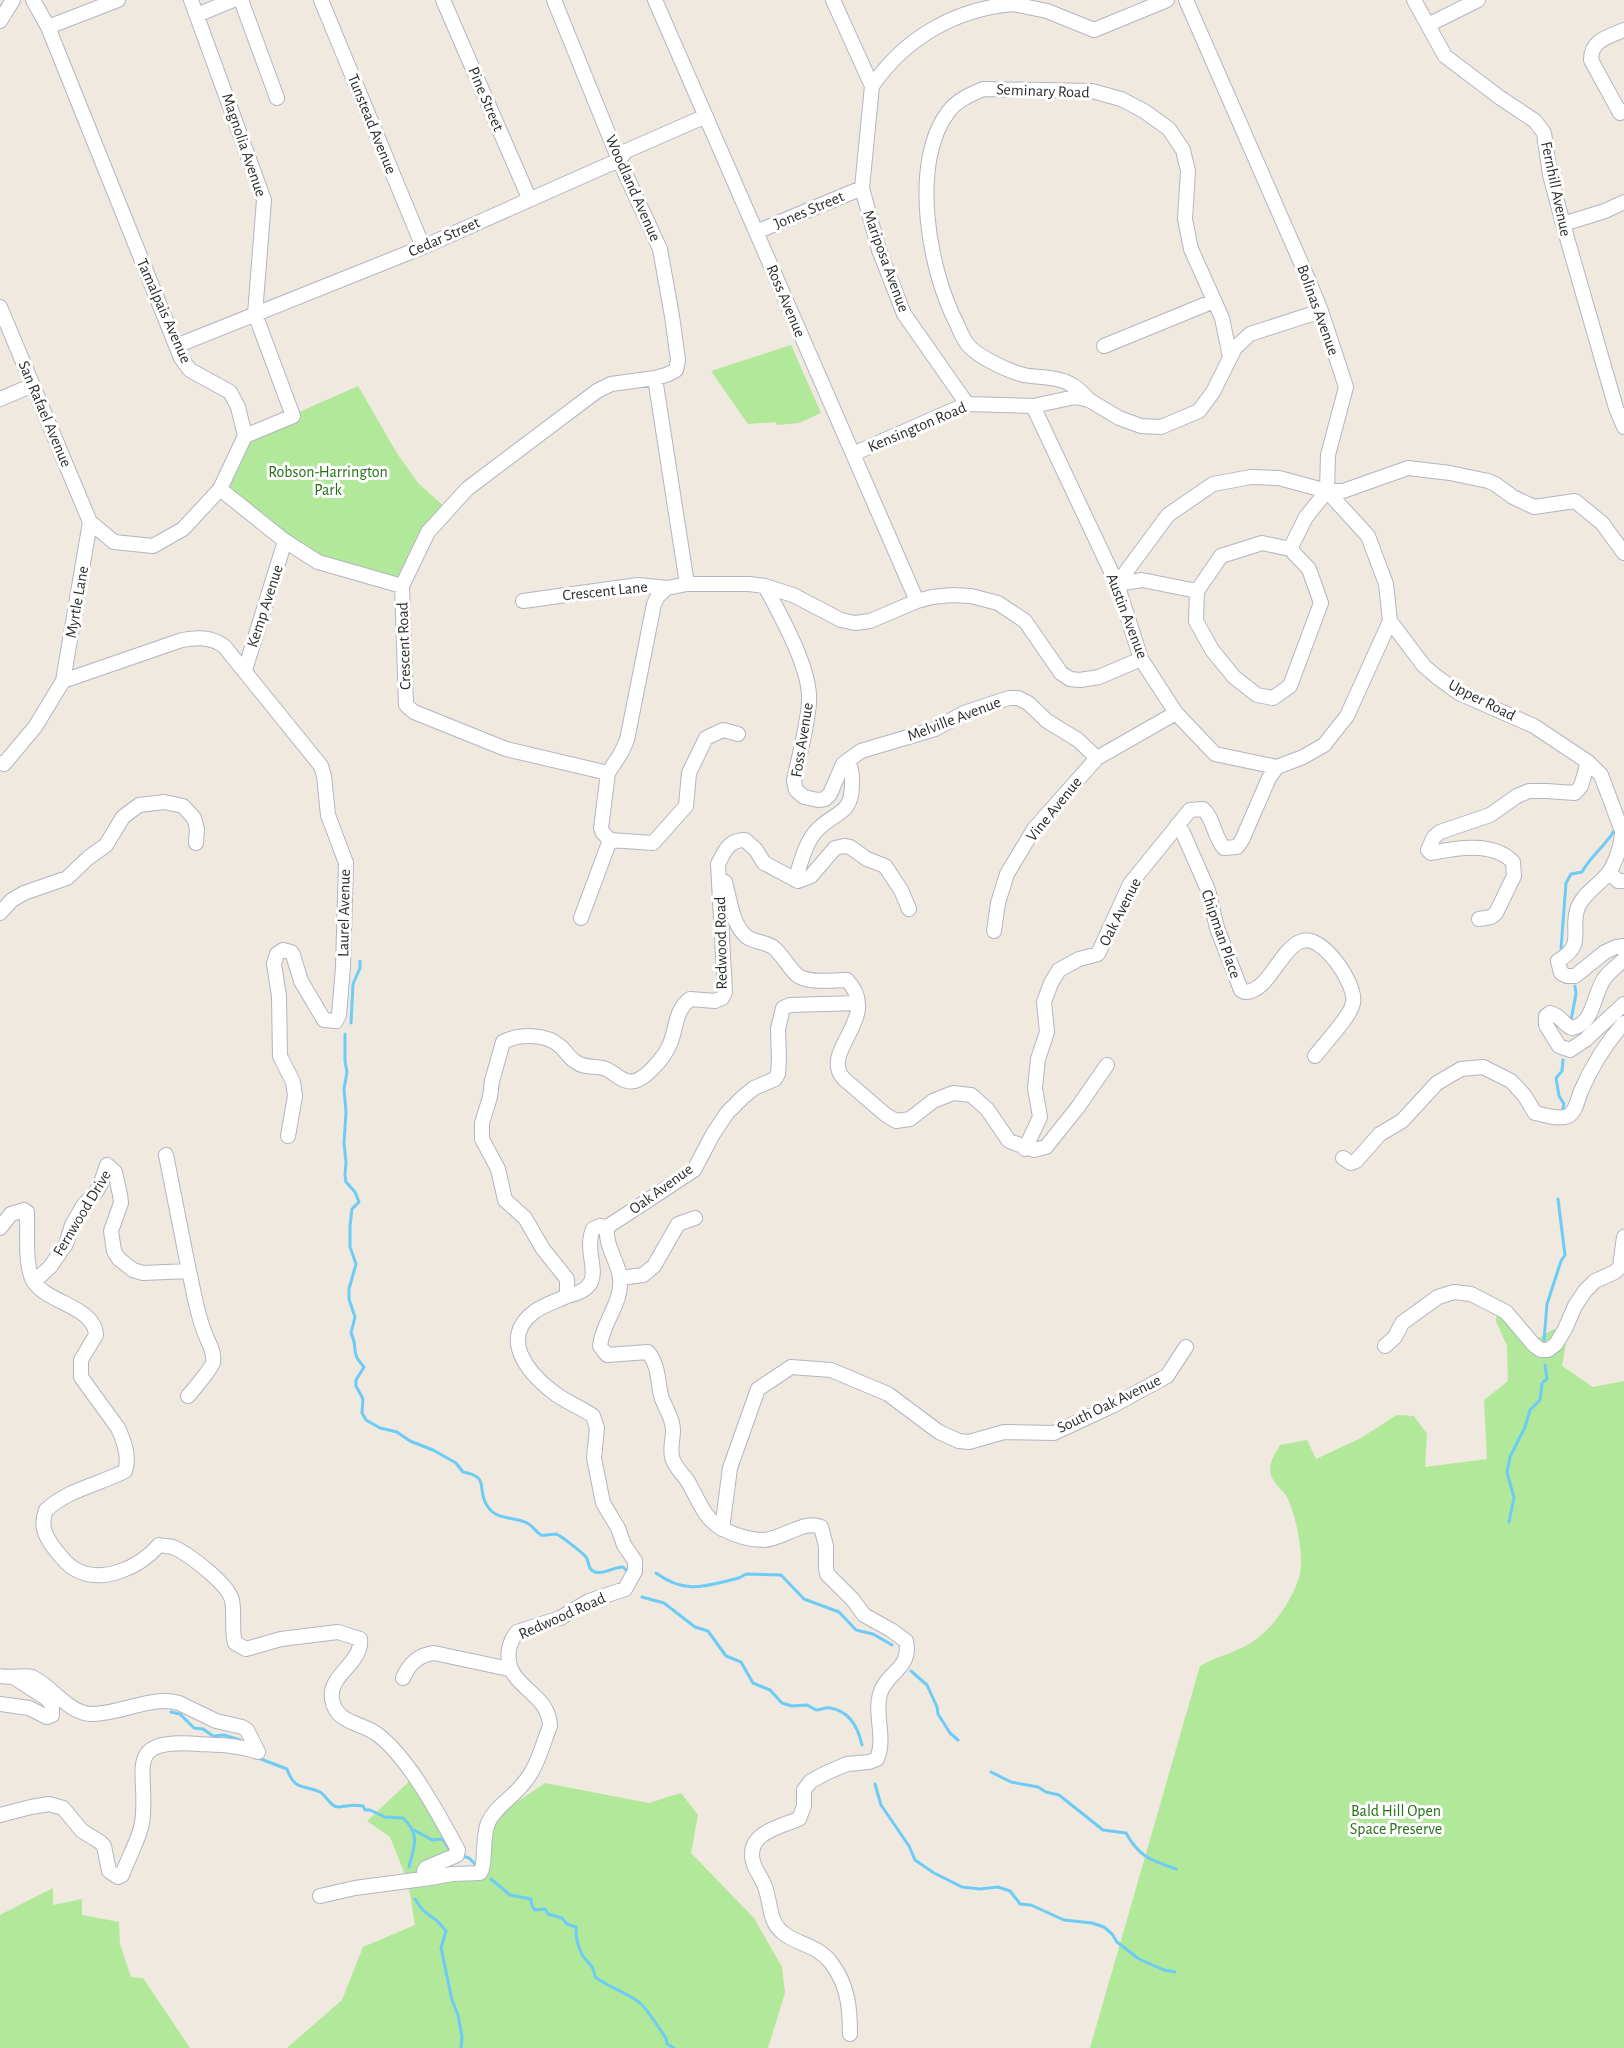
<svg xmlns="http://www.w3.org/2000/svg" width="1624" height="2048" font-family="'Alegreya Sans',sans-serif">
	<rect width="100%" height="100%" fill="#efe9df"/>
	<path fill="#b1e899" d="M791 345 821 413 799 423 777 425 776 422 748 424 711 371Z
		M358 386 398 455 419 484 448 510 402 586 318 562 220 489 245 436Z
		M1496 1307 1537 1339 1554 1329 1566 1343 1562 1366 1593 1387 1624 1381V2048H1090L1200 1666C1219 1655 1240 1652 1258 1638 1276 1624 1294 1597 1300 1574 1304 1553 1296 1516 1287 1497 1283 1490 1273 1483 1271 1475 1268 1464 1274 1455 1280 1445L1307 1440 1316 1459 1359 1439 1397 1415 1414 1416 1427 1434 1425 1467 1487 1459 1484 1400 1508 1381 1507 1346 1496 1321Z
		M414 1777 458 1850 424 1871 480 1873 489 1821 545 1783 649 1803 681 1793 698 1815 691 1853 754 1918 782 1967 785 1993 768 2048H287L342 2000 363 1947 415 1925 408 1882 390 1837 367 1821Z
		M53 1888V1905L82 1899V1915L119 1922 120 1944 131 1977 143 1978 190 2048H0V1915Z"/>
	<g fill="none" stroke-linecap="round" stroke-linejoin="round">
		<path stroke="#6dccf6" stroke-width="3" d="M1561 948 1566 883 1571 874 1582 872C1590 857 1605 846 1614 831
			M1571 1020 1576 994 1575 986
			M351 1023 353 984 360 968V961
			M345 1034V1061L347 1072 344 1089 346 1112 344 1143 346 1162 345 1175 346 1182 355 1192 359 1202 352 1209 350 1226V1247L356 1264 349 1289V1299L355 1317 351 1333C359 1348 349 1351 364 1367L356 1380V1386L363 1399 362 1413 366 1420 380 1428 397 1432 410 1441 433 1450 456 1463 463 1472C492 1477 475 1490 488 1507 498 1521 513 1516 527 1523 533 1526 536 1532 541 1535 546 1536 552 1534 556 1534 560 1535 583 1553 586 1557 590 1563 587 1569 595 1572 604 1575 613 1567 623 1567L627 1571
			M1563 1109 1564 1104 1559 1096 1556 1078 1562 1071 1563 1060
			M1544 1340 1547 1304 1561 1261 1565 1255 1558 1199
			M1509 1522 1514 1498 1507 1472 1510 1457 1525 1427 1530 1410 1540 1400 1542 1383 1547 1379 1545 1365
			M656 1573C686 1595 705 1586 739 1578L746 1574 781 1575 804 1599 839 1612 856 1630 873 1634 892 1645
			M642 1597 664 1603 695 1627 708 1631 726 1656 741 1662 753 1683 770 1690 782 1703 792 1706 807 1705 816 1710C821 1710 825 1707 830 1708 850 1711 858 1727 862 1745
			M911 1671 927 1685 937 1707 938 1714 950 1733 958 1740
			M171 1712 180 1714 194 1728 203 1729 213 1736 224 1735 240 1740
			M258 1758 287 1769C295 1792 304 1784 320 1792 327 1796 330 1807 339 1807 349 1806 351 1804 363 1806L365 1810H370L385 1817 403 1818C421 1835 414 1846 409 1867
			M991 1772 1011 1782 1038 1787 1046 1792 1059 1795 1103 1830 1126 1833C1139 1857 1151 1860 1176 1869
			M875 1784 881 1805 909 1846 915 1860 934 1873 962 1887 980 1889 998 1887 1010 1891 1020 1904 1031 1905 1064 1920 1092 1923 1104 1927 1112 1934 1117 1942 1139 1959 1164 1970 1175 1972
			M414 1830 432 1840 443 1839 449 1849
			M462 1856 469 1858 475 1864
			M491 1879 510 1895 531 1899 532 1906 535 1910 545 1909 548 1914 562 1918 567 1924 576 1927C576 1937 577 1947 583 1956 590 1966 593 1964 595 1977 610 1988 626 1992 640 2003 649 2011 659 2029 666 2038L667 2044 674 2048
			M415 1899C423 1912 425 1912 436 1920 440 1923 443 1928 446 1931L441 1948 452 2000 458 2015 462 2037 461 2048"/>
		<defs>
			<path id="minor" d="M191 0 264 200 255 314 293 416 245 436
				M241 0 277 98
				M321 0 423 247
				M443 0 529 198
				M554 0 619 160 660 249 672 316 678 360 676 370 666 375 655 378 687 584
				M655 0 917 601
				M833 0 872 86 862 188 879 250 904 314 967 404
				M1011 0 1013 4 1047 11 1094 30 1167 0
				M1414 0 1445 56 1499 97 1535 121 1544 133 1550 175 1563 224 1616 408 1624 427
				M197 15 233 0
				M0 21 13 0
				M1428 25 1478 0
				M48 27 118 0
				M1624 30C1608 37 1591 40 1591 60L1620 113 1624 111
				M872 86C905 38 955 9 1013 4
				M1563 224 1605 211 1624 202
				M756 232 862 188
				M0 307 90 522 114 542 153 546 183 529 220 489 245 436 238 407 230 392 190 370 181 358 48 27 33 0
				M176 346 423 247 619 160 626 151 706 116
				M1104 346 1214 301
				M655 378 611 384 597 391 467 489 428 532 402 586 406 705 414 712 506 749 608 773 621 753 627 740 654 604 658 596 667 588
				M0 399 33 385
				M1089 400C1084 395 1079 388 1072 385 1058 376 1039 378 1024 375 1008 371 978 357 968 345 963 339 960 331 957 324 929 271 909 162 949 111 957 100 972 94 983 89L1092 91 1121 99 1144 111 1169 129 1183 150 1188 171 1185 219 1191 249 1222 318 1230 357
				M1033 406 1117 584 1141 659 1176 713 1215 754 1277 767
				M853 454 967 404 1033 406 1075 397 1089 400 1119 418 1141 426 1161 427 1199 411 1213 392 1235 348 1250 334 1321 311
				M220 489 285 541 318 562 402 586
				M1117 584 1168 515 1213 484 1251 477 1279 478 1327 491H1343L1408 468 1450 473 1488 481 1495 484 1513 497 1534 507 1575 501 1602 523 1624 553
				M1117 584 1142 580 1197 591 1196 621 1212 650 1234 677 1257 695 1273 698 1290 686 1321 603 1309 569 1290 549 1306 517 1327 491
				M765 586C780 615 812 670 809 703 807 729 799 755 794 781L796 790 804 797 818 800 825 799 830 794 843 764 861 751 935 729 964 713 1009 698H1018L1028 703 1047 721 1078 740 1097 758
				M1197 591 1221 556 1262 543 1290 549
				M523 601 638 585 667 588 687 584H749L765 586 793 595 841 620 855 623 870 621 917 601 932 597 952 595 971 596 998 603 1025 621 1061 673 1070 679 1080 680 1099 677 1141 659
				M1390 621 1424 666 1437 677 1459 693 1534 726 1588 762 1601 775 1622 831C1622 843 1616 862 1609 872 1600 885 1585 891 1578 907 1569 932 1587 943 1558 961L1561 973 1567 976H1575L1605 952 1616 947 1624 946
				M245 670 285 541
				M63 681 90 522
				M0 763 4 764 35 727 63 681 182 640C198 637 211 637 224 646L321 766 324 776 328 815 346 863 343 967 339 1015 336 1021 324 1020 301 981 293 955 291 952 283 950 277 954 274 964 279 996 280 1056 293 1082 295 1096 288 1136
				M608 773 601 828 603 833 610 840 653 843 686 806 689 773 706 738 723 730 738 734
				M1177 825 1183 833 1208 890 1217 928 1241 990 1245 992C1269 992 1280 948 1302 941 1323 934 1357 985 1353 1003 1351 1016 1324 1044 1315 1056
				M1609 872 1618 881H1624
				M795 880C801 863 805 842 818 829 836 811 852 815 852 784 852 776 852 768 848 762
				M725 882C730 900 732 925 747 937 754 942 765 942 773 947 782 954 788 967 797 975 808 984 833 980 847 980 883 1018 818 1051 844 1079L886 1115 896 1121 910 1119 933 1101 953 1093 971 1095 987 1109 1009 1141 1034 1150 1046 1147 1078 1107 1107 1065
				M0 913 12 900 24 893 67 878 88 858 106 845 123 817 139 805 164 802 183 806 194 818 197 829 196 843
				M581 918 610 840
				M1479 919 1491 917 1496 913 1514 876 1513 862C1493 841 1456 848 1431 853L1428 850 1434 837 1440 832 1490 815 1517 796 1529 791H1547L1575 793 1581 786 1588 762
				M994 931 998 903 1007 874 1034 829 1097 758 1176 713
				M1624 959C1618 966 1609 971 1604 979 1593 995 1594 1024 1572 1028 1563 1025 1561 1015 1550 1013L1546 1016V1025L1559 1046 1570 1050 1585 1040 1624 1004
				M1025 1149 1040 1117 1035 1088 1038 1059 1047 1032 1044 1002 1051 983 1059 970 1079 959 1098 954 1130 884 1190 810 1203 809C1214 819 1214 837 1224 848L1237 847 1242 840 1269 778 1277 767 1303 757 1324 745 1347 716 1390 621 1386 584 1368 536 1327 491 1328 455 1346 387 1321 311 1308 279 1186 0
				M1343 1158 1351 1163 1356 1161 1380 1134 1402 1121 1437 1083 1461 1069 1483 1067 1511 1081 1524 1095 1535 1113C1545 1115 1559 1120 1568 1116 1576 1112 1578 1098 1581 1091 1592 1066 1606 1043 1624 1023
				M0 1228 11 1214 24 1210 27 1212C28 1230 24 1267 34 1282 48 1303 95 1307 96 1335L81 1360V1377L118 1428C124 1441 130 1457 125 1471 98 1485 69 1489 46 1510 40 1525 45 1536 54 1548 60 1555 65 1563 73 1568 101 1586 140 1567 159 1545 164 1546 169 1546 173 1547 189 1554 228 1584 232 1600 235 1615 231 1629 235 1643L246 1649 281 1639 338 1632 360 1639C363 1663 328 1675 332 1699 336 1724 361 1722 377 1734 409 1758 439 1815 458 1850L457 1855 426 1868 424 1871 426 1877 430 1878 452 1874 480 1873C486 1866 482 1837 488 1823 495 1807 511 1799 522 1785 537 1769 542 1746 550 1726 549 1690 503 1688 509 1649 511 1642 512 1638 517 1632L560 1618 589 1601 625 1589 635 1571V1561L624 1545 618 1528 603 1503 594 1458 597 1428 593 1416C581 1407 565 1402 553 1392 528 1373 499 1338 534 1312 543 1305 557 1301 567 1296V1279L543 1249 525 1218 505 1200 498 1169 482 1139V1123L490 1097 492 1081 503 1042C519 1034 545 1033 560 1046 566 1051 569 1058 576 1062 584 1068 594 1066 603 1068 612 1070 618 1079 627 1081 642 1086 665 1056 670 1044 677 1027 675 1010 690 999L715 1001 722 998 725 992 718 864C725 851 728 840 745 840L756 850 764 863 798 881 811 876 835 848 844 846 850 847 867 859 885 866 901 890 909 909
				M620 1278 643 1275 654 1266 678 1224 695 1218
				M34 1282 50 1267 66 1244 72 1225 83 1206 96 1192 101 1183 107 1165 115 1172 120 1195 121 1203 111 1231 114 1251 119 1259 133 1270 143 1273 189 1271 166 1155
				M567 1296C613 1286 581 1258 593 1229L600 1226 607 1227
				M1385 1346 1395 1337 1402 1323 1438 1297 1454 1292 1471 1294 1506 1312 1534 1345 1541 1350H1548L1556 1344 1565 1329 1575 1306 1585 1291 1595 1281 1615 1272 1620 1267 1624 1237
				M188 1396C191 1393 213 1366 213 1363 215 1353 209 1344 206 1336 197 1316 194 1292 189 1271
				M722 1529 730 1468 758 1389 791 1367 831 1370 888 1394 939 1432 959 1441 969 1442 1004 1432 1054 1433 1112 1406 1167 1376 1186 1347
				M0 1676C9 1678 27 1675 32 1677 52 1686 68 1713 91 1714 120 1715 150 1695 179 1703L216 1721 242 1727 247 1730 258 1752C240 1745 218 1745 199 1744 119 1738 150 1771 142 1823 139 1840 128 1858 122 1875L118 1877 109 1871 104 1846 100 1842 82 1831 63 1808 49 1804 31 1807 0 1815
				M403 1678C409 1664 418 1655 434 1653L509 1669
				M0 1704 29 1708 47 1717 52 1715V1705L46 1698 15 1678
				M320 1896 355 1888 430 1878
				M850 2034C850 2008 848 1986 832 1964 818 1944 796 1945 782 1932 769 1921 771 1905 766 1890 764 1881 757 1873 754 1865 743 1834 778 1827 799 1819L804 1806V1790L811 1781 826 1773 847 1764 869 1762 877 1759C886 1738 874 1715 880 1694 886 1672 912 1669 906 1641L891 1630 864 1615 853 1600 827 1574 826 1568V1546L821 1527C806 1519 782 1539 764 1540 749 1540 734 1535 721 1528 703 1518 697 1496 687 1480 681 1472 674 1466 672 1457 670 1447 673 1439 673 1430 673 1419 666 1409 662 1399 657 1383 660 1367 648 1352L607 1355 600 1346C602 1323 623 1302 620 1278 618 1260 605 1247 607 1227L694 1170 713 1134 727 1113 743 1097 754 1088 775 1079 778 1074 779 1059 778 1029 783 1008 790 1005 858 1003"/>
		</defs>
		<use href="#minor" stroke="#b3b5c1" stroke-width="16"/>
		<use href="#minor" stroke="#fff" stroke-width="14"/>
	</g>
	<g text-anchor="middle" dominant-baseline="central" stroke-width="6" stroke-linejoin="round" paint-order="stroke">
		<g font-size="16" fill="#2d2d2d" stroke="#fff">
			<text transform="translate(1043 91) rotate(2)">Seminary Road</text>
			<text transform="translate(486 99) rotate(67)">Pine Street</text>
			<text transform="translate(372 124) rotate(68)">Tunstead Avenue</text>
			<text transform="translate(244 145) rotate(71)">Magnolia Avenue</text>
			<text transform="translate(633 188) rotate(66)">Woodland Avenue</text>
			<text transform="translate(1556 189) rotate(78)">Fernhill Avenue</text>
			<text transform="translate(809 210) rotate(-23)">Jones Street</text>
			<text transform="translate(444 237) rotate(-24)">Cedar Street</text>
			<text transform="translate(886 261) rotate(70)">Mariposa Avenue</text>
			<text transform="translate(786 301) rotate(67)">Ross Avenue</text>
			<text transform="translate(1318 310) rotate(70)">Bolinas Avenue</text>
			<text transform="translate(164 311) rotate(66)">Tamalpais Avenue</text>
			<text transform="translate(45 414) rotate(67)">San Rafael Avenue</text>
			<text transform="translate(917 427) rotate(-23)">Kensington Road</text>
			<text transform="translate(605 591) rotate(-6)">Crescent Lane</text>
			<text transform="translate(77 602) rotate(-80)">Myrtle Lane</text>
			<text transform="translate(265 606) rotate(-72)">Kemp Avenue</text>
			<text transform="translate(1127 616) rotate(69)">Austin Avenue</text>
			<text transform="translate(404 646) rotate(-92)">Crescent Road</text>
			<text transform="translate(1482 700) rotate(27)">Upper Road</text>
			<text transform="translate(954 719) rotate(-21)">Melville Avenue</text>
			<text transform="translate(802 740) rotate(-81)">Foss Avenue</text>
			<text transform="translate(1054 809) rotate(-51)">Vine Avenue</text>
			<text transform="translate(1120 912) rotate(-63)">Oak Avenue</text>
			<text transform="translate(344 913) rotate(-89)">Laurel Avenue</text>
			<text transform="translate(1221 934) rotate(71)">Chipman Place</text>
			<text transform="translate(721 943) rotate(-91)">Redwood Road</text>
			<text transform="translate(661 1189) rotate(-36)">Oak Avenue</text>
			<text transform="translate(82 1213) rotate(-59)">Fernwood Drive</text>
			<text transform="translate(1109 1404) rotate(-26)">South Oak Avenue</text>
			<text transform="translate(562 1616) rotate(-24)">Redwood Road</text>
		</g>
		<g font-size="16" fill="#267117" stroke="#fff">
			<text x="328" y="472">Robson-Harrington<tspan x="328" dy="18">Park</tspan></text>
			<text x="1396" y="1811">Bald Hill Open<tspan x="1396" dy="18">Space Preserve</tspan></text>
		</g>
	</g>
</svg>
